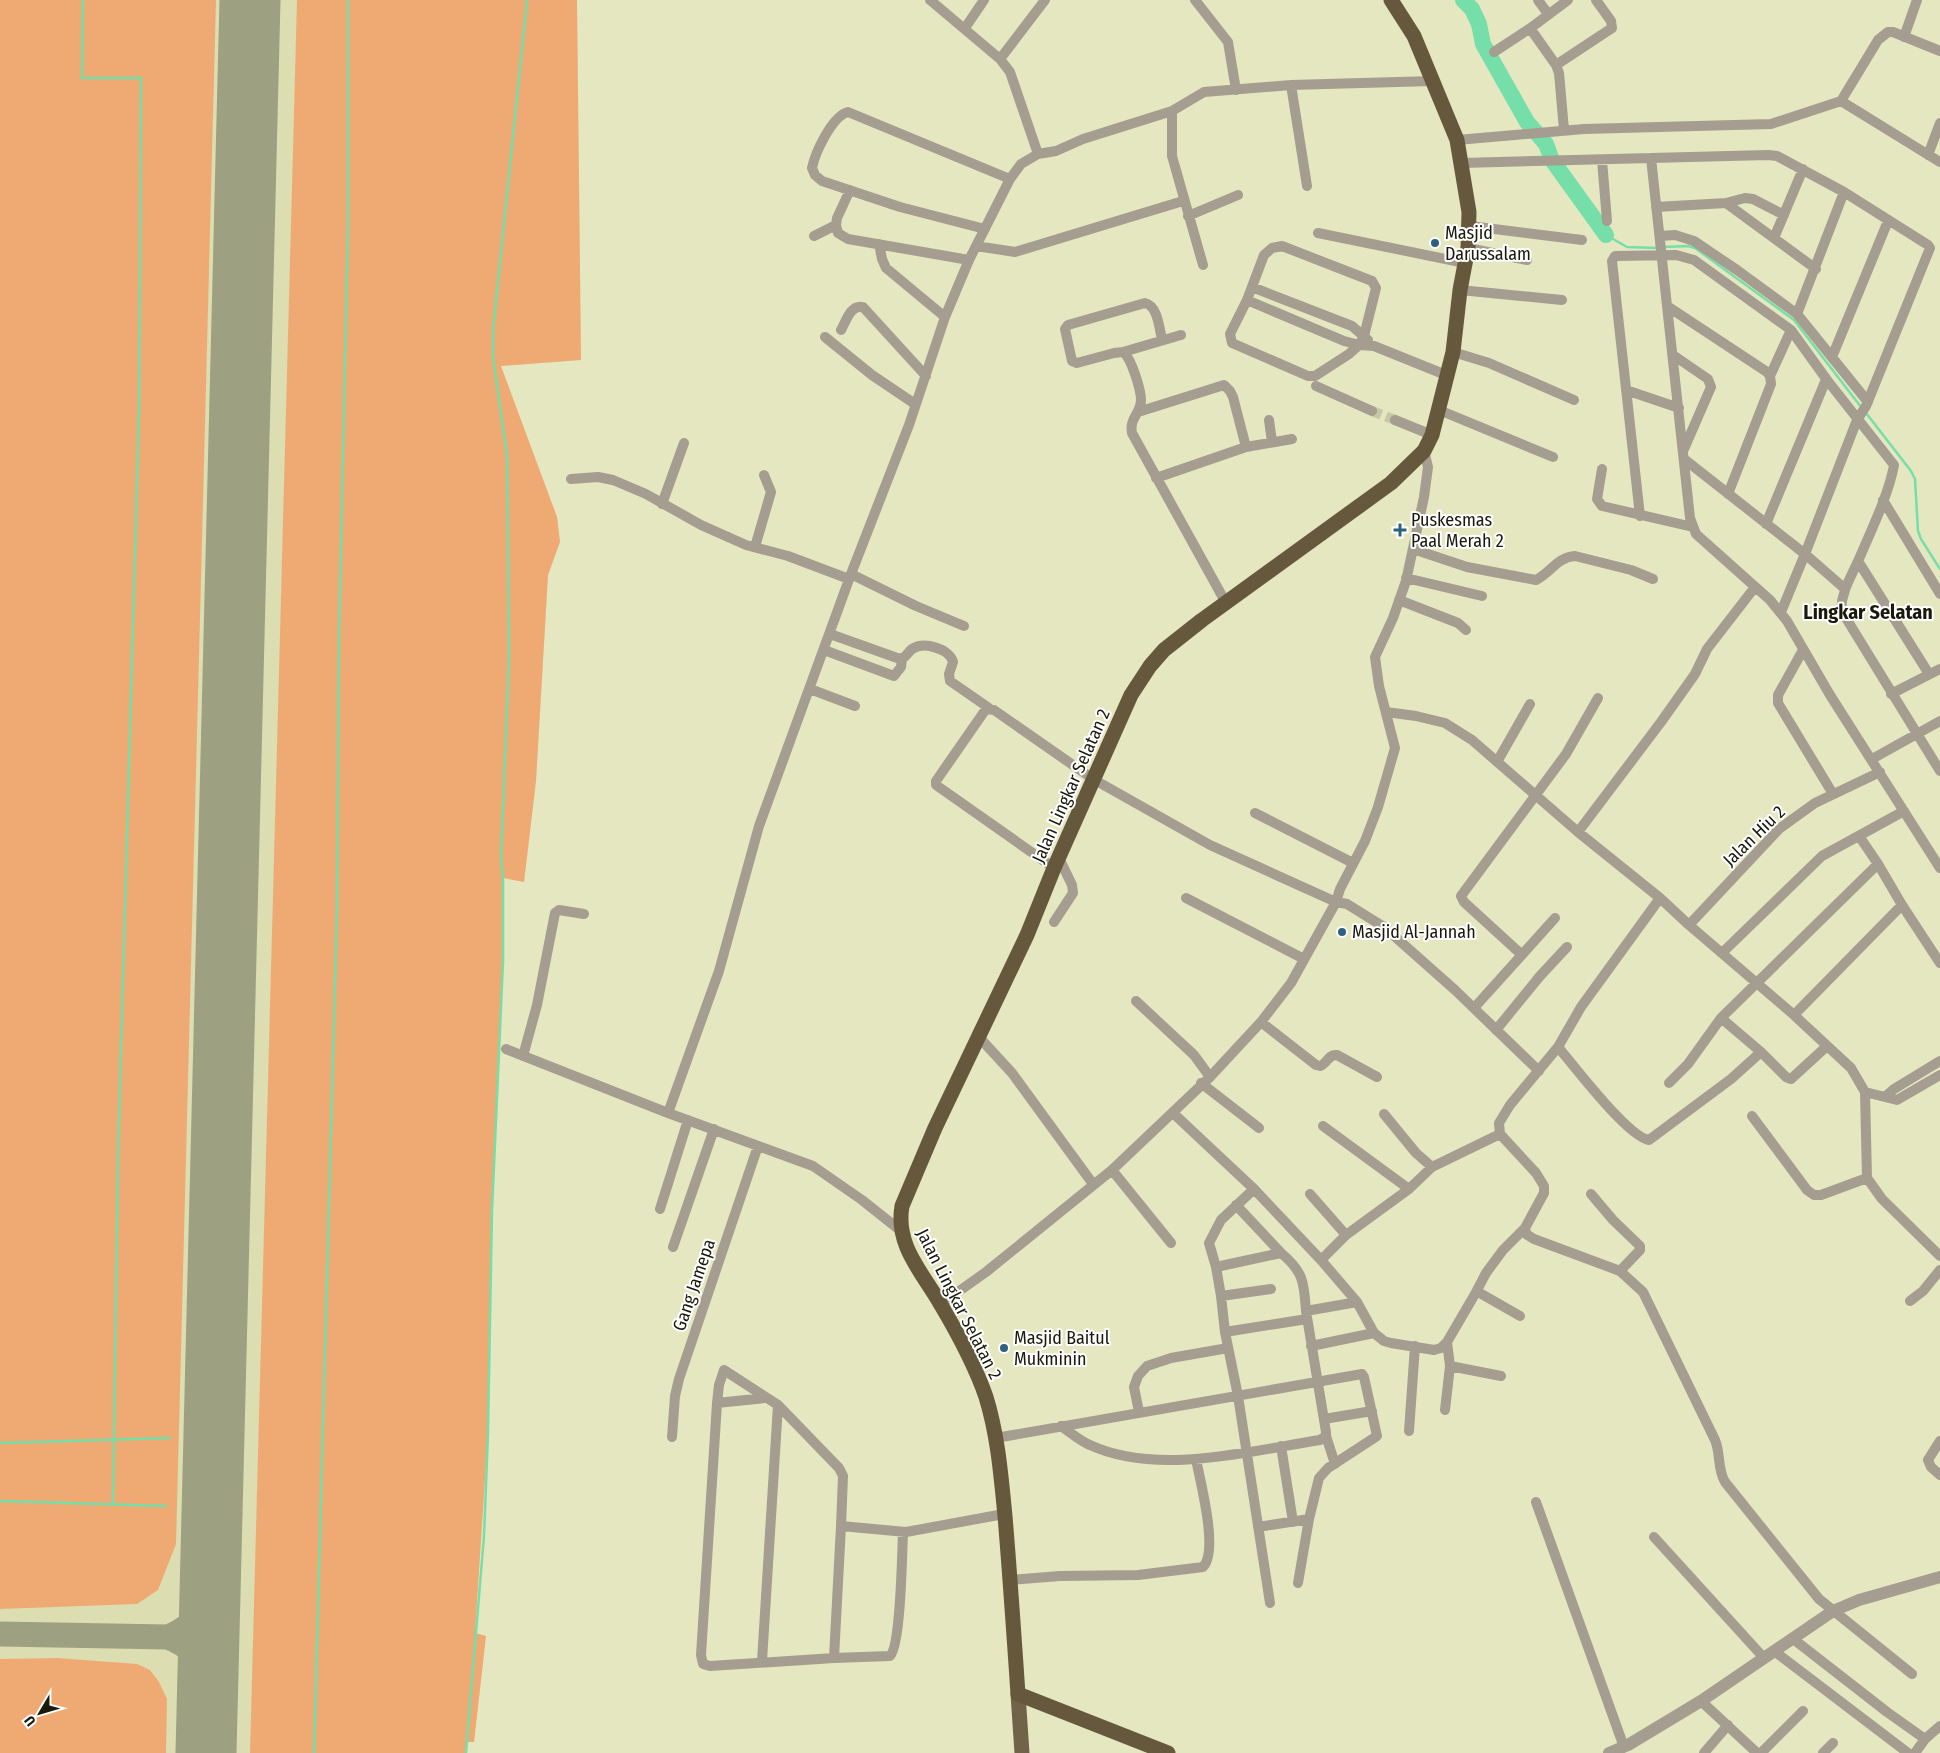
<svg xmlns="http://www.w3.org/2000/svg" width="1940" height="1753" font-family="'Fira Sans Condensed',sans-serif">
	<rect width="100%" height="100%" fill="#e5e7c1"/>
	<path fill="#dcddb0" d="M0 0H577L581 360 501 366 557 517 560 542 548 575 536 781 524 882 503 878V962L492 1211 488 1433 475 1633 486 1636 474 1742H466V1753H0Z"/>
	<path fill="#efaa74" d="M0 0H216L176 1544 158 1590 137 1604 0 1609Z
		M297 0H577L581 360 501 366 557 517 560 542 548 575 536 781 524 882 503 878V962L492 1211 488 1433 475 1633 486 1636 474 1742H466V1753H250Z
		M57 1658 137 1664 150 1670 159 1682 167 1699 166 1753H0V1659Z"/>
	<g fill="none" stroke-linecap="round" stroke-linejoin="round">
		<path stroke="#76dea8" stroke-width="2.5" d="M83 0 82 78H141L139 409 118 1154 113 1504
			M1606 235 1627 247 1657 248
			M1663 247 1688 246 1695 248 1794 320 1861 407
			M1866 413 1911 471 1915 479 1918 531 1921 539 1940 569
			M0 1443 170 1438
			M0 1501 166 1506
			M314 1753 337 907 339 636 348 221V0
			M466 1753 484 1536 488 1433 492 1211 503 962V878L501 857 509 657 507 456 493 357V330L527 0"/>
		<path stroke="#76dea8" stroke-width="16" d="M1463 0 1472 9 1479 24 1483 44 1527 122 1546 144 1552 160 1606 235"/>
		<path stroke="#9ea082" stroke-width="25" d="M0 1634 168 1637C186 1630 198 1618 210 1602
			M168 1637C189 1645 199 1656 208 1676"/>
		<path stroke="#9ea082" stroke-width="61" d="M206 1753 250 0"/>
		<path stroke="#c6c8a6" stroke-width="10" stroke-dasharray="10 5" stroke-linecap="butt" d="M1372 411 1395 420"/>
		<path stroke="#a59d8f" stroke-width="10" d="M930 0 1000 59 1010 72 1038 154
			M1195 0 1228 42 1236 90
			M1538 0 1548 14
			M1532 27V31L1556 65 1559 73 1564 130
			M965 28 984 0
			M1904 37 1917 0
			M1494 52 1532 27 1568 0
			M1000 59 1045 0
			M1556 65 1612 28 1611 21 1596 0
			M1291 85 1307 186
			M1841 101 1940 162
			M1172 111V156L1203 265
			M1457 140 1584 129 1771 124 1841 101 1878 40 1888 32H1893L1940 51
			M1928 155 1940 123
			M1651 158 1690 518 1696 534 1770 600 1787 621 1830 695 1940 868
			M1602 160 1607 221
			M1461 163 1768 155 1777 156 1844 192 1928 245 1930 248 1928 253 1866 406 1857 420 1805 554 1781 612
			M1726 203 1816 269
			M1656 207 1726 203 1745 198 1753 199 1784 215
			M1188 216 1238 195
			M836 225 838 233 848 239 969 260
			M1470 226 1582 240
			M985 229 900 207 822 181 815 175 812 168C815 153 832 116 848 112L1010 179
			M1318 233 1465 263
			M814 236 836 225 837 218 850 190
			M1660 236 1675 235 1694 241 1737 270 1797 314 1868 402
			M1774 238 1803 169
			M879 244 882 259 886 268 945 317
			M976 246 1015 252 1183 201
			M1282 246 1372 281 1376 288 1364 336 1359 345 1349 354 1315 376H1308L1232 343 1230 334 1247 300 1264 255 1272 248Z
			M1468 248 1527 260
			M1252 287 1352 326 1368 340
			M1460 290 1562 300
			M1247 300 1344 341 1359 345 1374 346 1446 375
			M1667 306 1767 372 1770 376
			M1797 314 1844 192
			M841 330C846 321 851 304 863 307L926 376
			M825 337 872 375 915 404
			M1162 339C1159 328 1158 306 1145 303L1068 325 1065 329 1072 361 1077 363 1114 353 1123 352 1181 335
			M1123 352C1131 357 1141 390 1141 400 1141 413 1129 418 1132 433L1226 603
			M1453 352 1489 363 1574 400
			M1673 355 1708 379 1711 387 1684 449
			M1832 357 1888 221
			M1316 386 1372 411
			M1626 390 1679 408
			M1439 410 1553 457
			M1138 412 1224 385 1230 391 1233 397 1246 447
			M1269 420 1272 442
			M1395 420 1432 435
			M1684 459 1805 554 1844 588
			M1602 469 1597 499 1602 506 1693 527
			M1156 478 1246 447 1292 439
			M571 479 598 477 613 480 646 494 701 525 746 545 788 556 849 579
			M1728 494 1771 384 1770 376 1791 330
			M1883 500 1940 594
			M662 504 684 443
			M1640 516 1612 261 1615 256 1676 255 1694 260 1791 330 1827 380
			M1766 524 1825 382 1827 380 1894 465C1889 494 1870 533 1859 559 1851 577 1842 590 1841 610L1940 771
			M755 547 771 492 764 475
			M1413 549 1467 567 1536 580C1551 572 1558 557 1575 556L1631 570 1653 579
			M1858 561 1929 674
			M851 574 916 606 964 626
			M1406 578 1482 596
			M1399 600 1458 623 1466 630
			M830 634 900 659C906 658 907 653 912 649 924 641 950 649 953 662L949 674 950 681 989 708
			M824 650 894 676 901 667 902 659
			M1803 650 1778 695V703L1833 794
			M810 689 855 706
			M1891 694 1940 669
			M1386 712 1416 716 1445 723 1472 740 1578 832 1660 898 1689 925 1794 1015 1851 1068 1865 1092 1867 1178 1882 1199 1940 1256
			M1872 759 1940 721
			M1497 762 1530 704
			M1255 813 1353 863
			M1578 832 1661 722 1695 674 1707 649 1755 587
			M1859 836 1878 864
			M1054 868 936 785V781L986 709 994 710 1093 779 1210 845 1336 902 1340 889 1365 841 1378 807 1395 748 1379 686 1375 657 1393 618 1406 581 1424 497 1428 467 1424 451
			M1186 898 1304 959
			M1054 922 1073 893 1072 885 1059 858
			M1689 925 1779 829 1815 803 1880 772
			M1722 953 1822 856 1904 811
			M1522 955 1464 902 1461 896 1566 754 1598 698
			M1136 1001 1194 1055 1210 1077
			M1474 1008 1555 918
			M1794 1015 1902 905
			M1721 1018 1761 1052 1786 1077 1791 1079 1827 1046
			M1261 1022 1316 1065 1320 1066C1327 1064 1328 1054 1337 1055L1377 1077
			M1496 1030 1540 976 1567 947
			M978 1036 1012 1073 1093 1184
			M1558 1047C1574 1066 1628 1137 1649 1140L1731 1079 1761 1052
			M506 1049 668 1113 813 1166 862 1200 901 1231
			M523 1056 537 1005 555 913 559 910 584 914
			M1201 1083 1259 1128
			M1669 1083 1688 1064 1721 1018 1878 864 1902 905 1940 963
			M1865 1092 1897 1100 1940 1075
			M1885 1097 1894 1089 1940 1061
			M668 1113 719 971 759 826 851 574 909 425 945 317 969 260 1010 179 1021 164 1038 154 1056 151 1083 139 1172 111 1204 92 1291 85 1433 81
			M1173 1113 1254 1189 1321 1260 1357 1302 1374 1333 1384 1341 1391 1343 1434 1350 1441 1348 1447 1342 1475 1294 1478 1292 1520 1316
			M1384 1114 1416 1153 1432 1167
			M1752 1116 1807 1190 1814 1195H1821L1867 1178
			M1323 1126 1409 1189
			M1112 1170 1171 1243
			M1254 1189 1221 1220 1209 1243 1216 1267 1221 1296 1225 1332 1238 1396 1270 1603
			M1310 1194 1346 1235
			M1591 1194 1613 1220 1640 1246V1250L1620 1271
			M1236 1205 1281 1253
			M660 1209 688 1120
			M1525 1228 1526 1234 1534 1239 1620 1271 1643 1292 1715 1440C1721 1454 1717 1469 1725 1482L1819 1599 1912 1674
			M673 1247 714 1129
			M1321 1260 1346 1235 1409 1189 1432 1167 1500 1134
			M1216 1267 1281 1253C1304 1272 1304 1283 1306 1311L1357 1302
			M1475 1294 1486 1273 1503 1250 1525 1228 1544 1193V1186L1536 1173 1500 1134 1499 1123 1510 1105 1558 1047 1581 1007 1660 898
			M1221 1296 1271 1289
			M1910 1301 1923 1291 1940 1270
			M941 1304 986 1272 1112 1170 1210 1077 1261 1022 1291 983 1336 902 1347 904 1384 927 1455 990 1539 1071
			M1225 1332 1307 1319
			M1311 1346 1374 1333
			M1450 1366 1501 1376
			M717 1403 765 1398
			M1445 1410 1450 1366 1447 1342
			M1139 1412 1134 1387 1138 1376 1147 1366 1171 1358 1228 1348
			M1324 1419 1372 1411
			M1061 1426C1070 1432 1080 1441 1090 1445 1157 1476 1249 1451 1320 1440L1326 1436V1432L1306 1311
			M1409 1431 1415 1346
			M1326 1436 1335 1464
			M672 1437 675 1396 679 1379 758 1146
			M996 1438 1362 1374 1364 1377 1377 1436 1328 1468 1319 1478 1309 1519 1258 1527
			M1940 1441 1928 1460 1931 1467 1940 1475
			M1281 1446 1293 1522
			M1536 1502 1624 1747
			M841 1526 834 1658 710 1666 703 1664 701 1655 717 1403 719 1385 724 1370 778 1405 839 1468 843 1476 841 1526 906 1532 1004 1514
			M1654 1537 1764 1658
			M1011 1580 1060 1576 1138 1575 1203 1567C1219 1551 1200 1481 1196 1459
			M1298 1583 1309 1519
			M1792 1638 1887 1712 1925 1739
			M1774 1651 1908 1753
			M834 1658 890 1656C901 1645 902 1553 903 1532
			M762 1661 778 1405
			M1701 1701 1757 1753
			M1704 1753 1728 1725
			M1761 1753 1803 1711
			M1823 1753 1833 1743
			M1915 1753 1925 1739 1940 1726"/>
		<path stroke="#a59d8f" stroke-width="12" d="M1609 1753 1628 1745 1701 1701 1833 1611 1859 1600 1940 1577"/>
		<path stroke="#706349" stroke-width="15" d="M1018 1694 1022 1753"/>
		<path stroke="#66583c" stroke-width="15" d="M1168 1753 1018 1694C1014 1635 1010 1576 1005 1516 1001 1476 998 1436 986 1397 976 1368 957 1332 941 1305 923 1273 895 1246 902 1206L935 1128 1027 935 1054 868 1131 695 1150 666 1164 650 1202 620 1391 483 1424 451 1432 435 1453 352 1460 290 1468 248 1469 212 1457 140 1414 36 1391 0"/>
	</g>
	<g fill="#2d617e" stroke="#fff" stroke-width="2">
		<circle cx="1435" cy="243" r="5"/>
		<path d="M1397.5 522.5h5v5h5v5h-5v5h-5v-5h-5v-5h5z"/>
		<circle cx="1342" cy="932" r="5"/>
		<circle cx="1004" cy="1348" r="5"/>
	</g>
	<g text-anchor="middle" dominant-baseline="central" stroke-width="4" stroke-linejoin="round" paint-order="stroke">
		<g font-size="18" fill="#19190c" stroke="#fff" text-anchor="start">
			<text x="1445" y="233">Masjid<tspan x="1445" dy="21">Darussalam</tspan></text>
			<text x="1411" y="520">Puskesmas<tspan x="1411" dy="21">Paal Merah 2</tspan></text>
			<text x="1352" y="932">Masjid Al-Jannah</text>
			<text x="1014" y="1338">Masjid Baitul<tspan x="1014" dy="21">Mukminin</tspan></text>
		</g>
		<g font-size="18" fill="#19190c" stroke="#fff">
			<text transform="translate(1071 786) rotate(-66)">Jalan Lingkar Selatan 2</text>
			<text transform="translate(1754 836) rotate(-44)">Jalan Hiu 2</text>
			<text transform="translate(694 1285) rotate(-71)">Gang Jamepa</text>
			<text transform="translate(959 1304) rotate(63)">Jalan Lingkar Selatan 2</text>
		</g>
		<g font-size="20" font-weight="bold" fill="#19190c" stroke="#fff">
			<text x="1868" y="612">Lingkar Selatan</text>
		</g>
	</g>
	<g transform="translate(40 1713) rotate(232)" stroke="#ffffff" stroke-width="4" paint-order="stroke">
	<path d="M0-4L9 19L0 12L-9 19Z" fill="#19190c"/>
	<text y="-8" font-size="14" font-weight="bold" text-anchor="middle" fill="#19190c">U</text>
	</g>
</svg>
